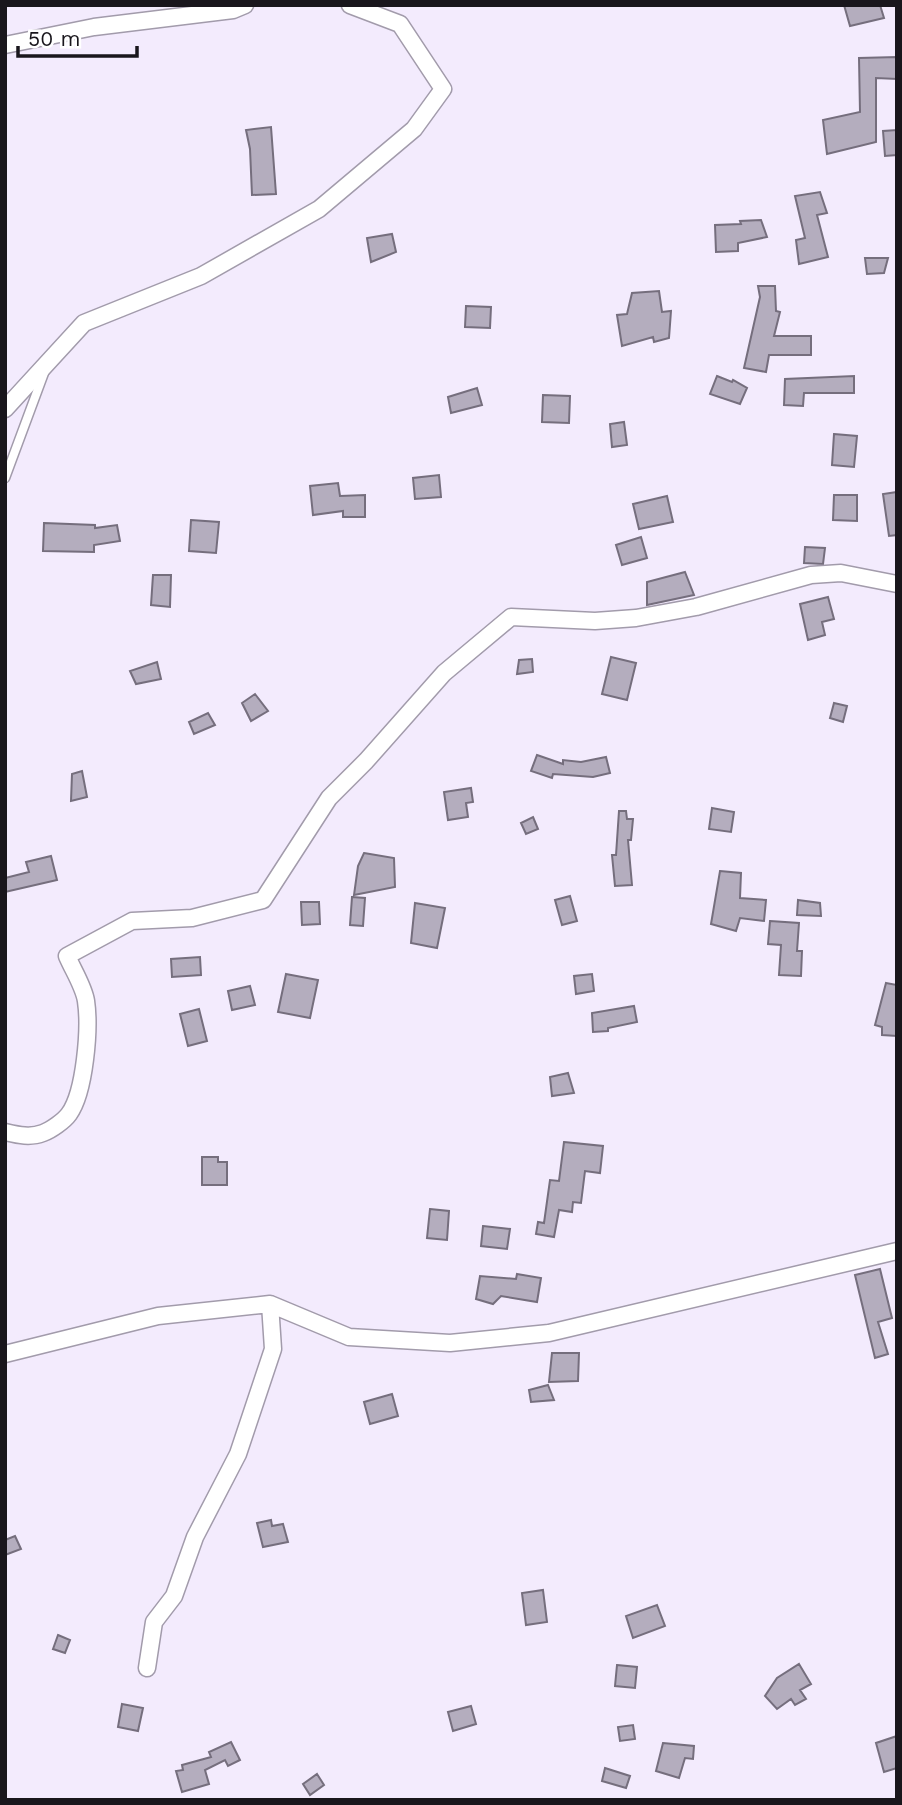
<svg xmlns="http://www.w3.org/2000/svg" width="902" height="1805" font-family="'Work Sans',sans-serif">
	<rect width="100%" height="100%" fill="#f3ebfd"/>
	<path fill="#b4adbe" stroke="#756e7d" stroke-width="2" d="M844 5H880L884 18 850 26Z
		M897 57V79L876 78V142L827 154 823 120 860 112 859 58Z
		M271 127 276 194 252 195 250 149 246 130Z
		M897 130V155L885 156 883 131Z
		M820 192 827 213 817 215 828 257 799 264 796 240 805 238 795 196Z
		M761 220 767 237 738 243V251L716 252 715 225 741 224 740 221Z
		M392 234 396 252 371 262 367 238Z
		M865 258H888L884 273 867 274Z
		M758 286H775L776 311 780 312 774 336H811V355H769L766 372 744 368 760 297Z
		M659 291 662 312 671 311 669 338 654 342 653 337 622 346 617 315 627 314 632 293Z
		M466 306 491 307 490 328 465 327Z
		M717 376 732 382 733 380 747 388 740 404 710 394Z
		M854 376V393H804L803 406 784 405 785 379Z
		M477 388 482 405 451 413 448 397Z
		M543 395 570 396 569 423 542 422Z
		M624 422 627 445 612 447 610 424Z
		M834 434 857 436 854 467 832 465Z
		M439 475 441 497 415 499 413 478Z
		M338 483 340 496 365 495V517H343V511L313 515 310 486Z
		M897 492V535L889 536 883 494Z
		M834 495H857V521L833 520Z
		M667 496 673 522 639 529 633 504Z
		M191 520 219 522 216 553 189 551Z
		M44 523 95 525V528L117 525 120 541 94 545V552L43 551Z
		M641 537 647 558 622 565 616 545Z
		M805 547 825 548 823 564 804 563Z
		M685 572 694 595 647 605V582Z
		M153 575H171L170 607 151 605Z
		M828 597 834 619 822 622 825 635 808 640 800 604Z
		M611 657 636 663 627 700 602 694Z
		M532 659 533 672 517 674 519 660Z
		M157 662 161 679 136 684 130 671Z
		M255 694 268 711 251 721 242 703Z
		M834 703 847 706 843 722 830 718Z
		M208 713 215 725 194 734 189 722Z
		M537 755 563 764V760L581 762 606 757 610 773 593 777 553 774 552 778 531 771Z
		M82 771 87 797 71 801 72 774Z
		M471 788 473 802 466 803 468 817 448 820 444 792Z
		M712 808 734 812 731 832 709 829Z
		M619 811H626L627 819H633L631 840H628L632 885 615 886 612 855H616Z
		M533 817 538 829 526 834 521 823Z
		M364 853 394 858 395 887 354 895 358 866Z
		M51 856 57 880 5 892V878L29 872 26 862Z
		M720 871 741 873 740 898 766 900 764 921 740 918 736 931 711 924Z
		M570 896 577 921 562 925 555 900Z
		M352 897 365 898 363 926 350 925Z
		M798 900 820 903 821 916 797 915Z
		M301 902H319L320 924 302 925Z
		M415 903 445 908 437 948 411 943Z
		M770 921 799 923 797 951H802L801 976 779 975 781 945 768 944Z
		M200 957 201 975 172 977 171 959Z
		M286 974 318 980 310 1018 278 1012Z
		M592 974 594 991 576 994 574 976Z
		M886 983 897 985V1036L882 1035V1027L875 1025Z
		M250 986 255 1005 232 1010 228 991Z
		M634 1006 637 1022 608 1028V1031L593 1032 592 1013Z
		M199 1009 207 1041 188 1046 180 1014Z
		M568 1073 574 1093 552 1096 550 1077Z
		M564 1142 603 1146 600 1173 585 1171 581 1203 573 1202 572 1212 559 1210 554 1237 536 1234 538 1222 544 1223 550 1180 559 1181Z
		M202 1157H218V1162H227V1185H202Z
		M430 1209 449 1211 447 1240 427 1238Z
		M483 1226 510 1229 507 1249 481 1246Z
		M880 1269 892 1318 878 1322 888 1354 875 1358 855 1275Z
		M517 1274 541 1278 537 1302 501 1296 493 1304 476 1299 480 1276 516 1279Z
		M552 1353H579L578 1381 549 1382Z
		M548 1385 554 1400 531 1402 529 1390Z
		M392 1394 398 1416 370 1424 364 1402Z
		M271 1520 272 1526 283 1524 288 1542 263 1547 257 1523Z
		M15 1536 21 1549 5 1555V1540Z
		M543 1590 547 1622 526 1625 522 1593Z
		M657 1605 665 1626 633 1638 626 1616Z
		M58 1635 70 1640 65 1653 53 1649Z
		M799 1664 811 1684 800 1690 806 1699 795 1705 791 1699 777 1709 765 1696 777 1678Z
		M617 1665 637 1667 635 1688 615 1686Z
		M122 1704 143 1708 138 1731 118 1727Z
		M471 1706 476 1724 453 1731 448 1712Z
		M633 1725 635 1739 620 1741 618 1727Z
		M897 1736V1768L884 1772 876 1743Z
		M231 1742 240 1760 228 1766 225 1760 205 1770 209 1784 182 1792 176 1771 183 1770 182 1765 211 1757 209 1752Z
		M663 1743 694 1746 693 1759 685 1758 679 1778 656 1771Z
		M605 1768 630 1776 626 1788 602 1781Z
		M317 1774 324 1785 310 1795 303 1784Z"/>
	<g fill="none" stroke-linecap="round" stroke-linejoin="round">
		<defs>
			<path id="service" d="M5 478 44 373"/>
			<path id="minor" d="M5 45 94 27 233 10 245 5
				M5 409 84 323 201 276 319 209 414 129 443 89 400 24 350 5
				M5 1132C18 1135 30 1138 43 1133 51 1130 64 1121 69 1114 85 1092 90 1028 86 1001 84 987 73 970 67 956L132 921 192 918 263 900 329 798 366 761 444 673 511 617 595 621 636 618 696 607 811 575 841 573 897 584
				M5 1354 158 1316 270 1304 349 1337 450 1343 549 1333 897 1251
				M147 1668 154 1622 174 1596 195 1537 238 1454 273 1349 270 1304"/>
		</defs>
		<use href="#service" stroke="#a29bab" stroke-width="11"/>
		<use href="#minor" stroke="#a29bab" stroke-width="19"/>
		<use href="#service" stroke="#fff" stroke-width="8"/>
		<use href="#minor" stroke="#fff" stroke-width="16"/>
	</g>
	<rect width="902" height="1805" fill="none" stroke="#19161c" stroke-width="14"/>
	<path d="M18 46v10h119v-10" fill="none" stroke="#19161c" stroke-width="3.5"/>
	<text x="28" y="46" font-size="21" fill="#19161c" stroke="#ffffff" stroke-width="5" paint-order="stroke">50 m</text>
</svg>
